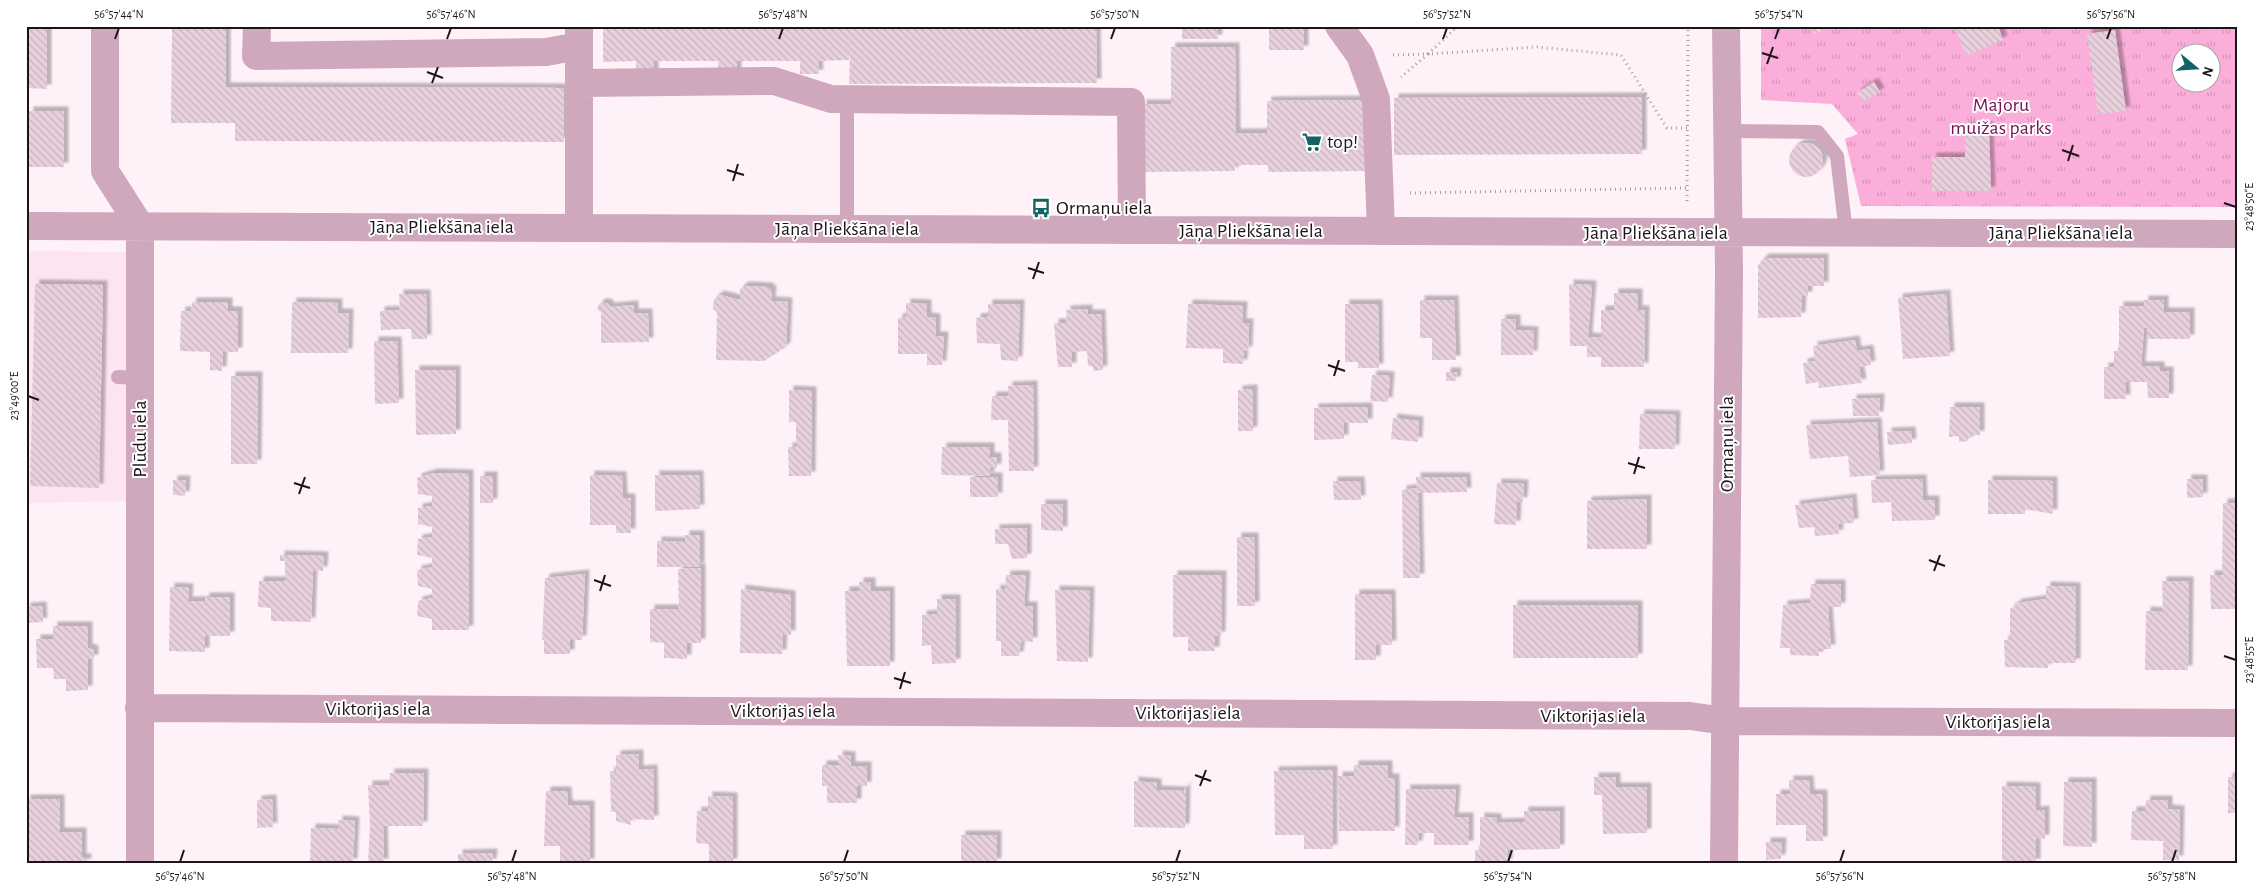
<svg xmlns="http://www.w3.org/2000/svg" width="2263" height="889" font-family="'Alegreya Sans',sans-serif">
	<defs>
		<pattern id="grass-tufts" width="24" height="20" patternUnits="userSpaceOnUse" patternTransform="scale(1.25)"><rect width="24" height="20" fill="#fbaeda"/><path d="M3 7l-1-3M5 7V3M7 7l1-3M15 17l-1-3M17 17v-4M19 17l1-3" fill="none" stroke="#d795ba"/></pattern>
		<pattern id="building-back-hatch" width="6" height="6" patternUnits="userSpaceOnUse" patternTransform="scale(1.25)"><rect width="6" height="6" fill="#e8d1dd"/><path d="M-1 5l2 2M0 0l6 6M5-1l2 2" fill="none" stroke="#c6b3bd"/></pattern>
		<filter id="shadow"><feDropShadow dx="4.5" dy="-4.5" stdDeviation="1" flood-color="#0004"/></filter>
	</defs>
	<rect width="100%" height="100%" fill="#fff1f8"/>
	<path fill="#fce4f1" d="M26 251 129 252 128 501 26 503Z"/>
	<path fill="url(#grass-tufts)" fill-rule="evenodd" d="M1761 26H2237V207L1861 206 1845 139 1858 134 1832 104 1761 100ZM2180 52H2210V82H2180Z"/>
	<path fill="url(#building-back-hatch)" filter="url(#shadow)" d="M26 26H47V89L26 88Z
		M172 26H226V87L564 88V142L235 141V123H171Z
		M603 26H850L849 60 818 61 819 74H800V61H737V74H719L718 61H654V75H636V61L603 62Z
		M851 26H1096L1097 83 849 84Z
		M1182 26H1217L1218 39H1182Z
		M1269 26H1304V50H1269Z
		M1812 26H1830L1815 34Z
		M1954 26H1998L2003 40 1966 56Z
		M2115 30 2126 111 2098 114 2087 34Z
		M1171 47H1235L1236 133H1267V101L1365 100V171L1268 172V165H1234L1235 171 1143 172 1142 104H1171Z
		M1874 82 1880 92 1862 102 1857 93Z
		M1642 97V154L1394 155V98Z
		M29 111H64V167H29V151H26Z
		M1989 126 1991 191H1932V157H1965V127Z
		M1789 160a17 17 0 1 1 34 0a17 17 0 1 1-34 0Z
		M1764 258H1824V286H1808V296H1802L1801 317 1758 318V265Z
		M35 284 103 285 99 488 30 486Z
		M1569 284 1592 285 1588 337 1601 338V310H1614V293H1638V310H1645L1644 367H1601V357H1587V346H1570Z
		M744 286 768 287 772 291 771 301 788 302 786 347 764 361 716 360 717 312 713 309 714 299 720 295 740 300V289Z
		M399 294H426L427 339H412L411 329 381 330 380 311 400 310Z
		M1946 294 1950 356 1903 359 1898 298Z
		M1420 300H1454L1456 360H1432V338H1420Z
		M2144 300H2164V312H2190V339H2147V328H2144L2141 366H2160V371H2169V398H2148L2147 382H2125L2126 399H2104V367H2114V351H2119V306H2144Z
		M192 302H228V311H238V352H223L222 371 210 370V352L180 351 181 311H191Z
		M292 302 338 303V313H349L348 353H291Z
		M600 303H607L610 307 634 305V313H648L649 342 601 343V313L597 309Z
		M906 303 927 304V317L936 318V336H944L942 365H927V354H898V318L906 317Z
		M988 304H1020L1018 361 1001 360 1000 344 977 343 976 318 988 317Z
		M1188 304 1243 306 1242 323H1249L1248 351 1244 350 1243 364 1223 363V349L1186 348Z
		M1345 304H1378L1379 368H1358V362H1345Z
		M1088 309V314H1101L1103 370 1093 371V366H1088L1087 351 1072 352V367H1058L1054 323H1067L1066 310Z
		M1501 319H1516V330L1534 331 1533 355H1501Z
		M1855 340 1857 351 1869 349 1871 365 1859 367 1862 383 1819 388 1818 382 1806 384 1803 363 1815 361 1813 346Z
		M374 341H397L399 403 375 404Z
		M415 370H456V434L416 435Z
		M1446 372H1457L1456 381H1446Z
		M1372 375 1390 376 1388 402 1370 401Z
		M231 376H258L257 464H231Z
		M1033 385 1034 471H1009L1008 420H991L992 396H1008V386Z
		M1253 389V431H1238V390Z
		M789 390 812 391 811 476H789L788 447H796V422H789Z
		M1880 398 1879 416H1853L1852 399Z
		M1368 407V423H1344V439L1314 440V408Z
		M1950 407H1980V435L1969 436 1968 441 1959 442V436L1949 437Z
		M1640 414 1676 415 1675 449H1639Z
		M1393 418 1419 421 1418 442 1391 439Z
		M1877 422 1880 475 1850 477 1848 456 1810 459 1806 425Z
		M1911 431 1912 443 1888 445 1887 432Z
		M942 447H990V457H997V468H990V476L941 475Z
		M433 473 469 474V630H432V619L417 616 418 601 432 598V589L418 586 417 570 432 567V558L417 555 418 539 432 537V527L418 524V508L432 506V496L418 494 417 478Z
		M590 475 622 476 623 498H631V533H616V525H590Z
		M655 475H699L700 509 655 511Z
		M480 476H493V503H480Z
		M970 477H998V497H970Z
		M1416 477H1466L1467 492 1418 493 1420 578H1403L1402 490 1417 488Z
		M1922 479 1923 500H1935V520L1892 521 1891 502 1872 503 1871 480Z
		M2187 479H2203V497L2187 498Z
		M173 480H186L185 496 173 495Z
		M1988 480 2053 481V514L2025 509V514H1988Z
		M1333 481H1360L1361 500H1334Z
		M1497 483 1524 484 1523 502 1517 501 1516 525 1494 524Z
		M1852 498 1854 523 1838 524 1839 534 1815 536 1814 527 1799 528 1795 505Z
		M1647 499V549H1587V501Z
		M2223 503H2237V609H2211L2210 575H2222Z
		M1041 504H1063V531L1041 530Z
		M1027 528V558L1012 559 1008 544H995V529Z
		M685 535H700V567H657V541L685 542Z
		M1237 537H1254L1255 606H1237Z
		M280 555 324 556 323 571 313 570 311 622 271 621V608L258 607 259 581H285V561H280Z
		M701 568V643H687V659L664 658V643L650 642V609H679L678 569Z
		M585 574 582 640H570V654H544V640H542L545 578Z
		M1006 575H1026L1024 606H1033V642L1021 641 1019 656H1001V641H996V589L1005 590Z
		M1173 575H1222L1221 636H1215V651H1188V637H1173Z
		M2162 581H2189L2188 670H2145L2146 611 2163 612Z
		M859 582H871V591H890V666H847L845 591H859Z
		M1811 584H1841V607H1828L1831 649H1819V656L1790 655V648H1780L1783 605 1810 603Z
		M2046 586 2076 587V663H2048V668L2005 667 2004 640H2010V609L2018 603 2046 599Z
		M170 587 189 588 188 601H205V597H230V636H205V652L169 651Z
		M741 589 791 595V635L783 634 782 654 740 653Z
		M1055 590 1090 591 1088 662 1057 661Z
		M1355 594H1391L1392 645H1376V660H1355Z
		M937 599H956V663L932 664 931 645 922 646V615L937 614Z
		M1513 605H1638V658H1513Z
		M42 606 43 622 26 623V607Z
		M53 626H88V648L94 650V659H88V690L66 691V679H54L53 668H37L36 639H53Z
		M639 754V770L653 769 654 820 631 819V825L616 821V812H611L610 771H616V755Z
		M838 755 851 756V766H867V786H857V803H827V786H822V765H839Z
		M1354 765H1388V778H1395V831H1339L1338 776H1354Z
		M1333 770V849H1304V835H1275L1274 771Z
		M390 773H424L423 826H383L384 863H368L370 826 368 785H389Z
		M1594 777H1616V787H1647V833L1603 834 1602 795H1594Z
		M2228 777H2237V813H2228Z
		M1789 780H1809L1810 794H1823V841H1806V825H1776V794H1789Z
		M1134 781 1157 783V790L1184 791 1186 785 1185 828 1134 827Z
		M2064 782H2092V847L2063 846Z
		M2002 786 2036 787V811L2045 810V839H2036V863H2002Z
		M1406 789H1456L1454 817H1469V845H1434V833H1419L1418 845H1405Z
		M546 791H567L568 805H590V863H560V846H544Z
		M708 796 733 797V863H709V844L696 843 697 811 708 812Z
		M26 799H60V832H82V858H87V863H26Z
		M272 799 273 827 257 828V800Z
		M2146 800H2168V809L2180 810 2179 860H2163V841L2131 840 2132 811H2145Z
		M1524 811H1560V849L1508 850V863H1475V850H1480V817L1497 818V823L1524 822Z
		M338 820 355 821 353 863H310L311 828 338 829Z
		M961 835H997V863H961Z
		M1766 842H1782L1781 859 1766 860Z
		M493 853 492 863H458V854Z"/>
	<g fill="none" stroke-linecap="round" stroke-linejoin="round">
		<path stroke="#a89ca2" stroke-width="3" stroke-dasharray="1 4" stroke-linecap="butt" d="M1458 26 1428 54 1537 47 1621 55 1667 128H1687
			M1393 55 1428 54 1401 77
			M1410 193 1687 188
			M1687 201 1688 26"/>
		<path stroke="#cfa8bd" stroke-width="14" d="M1727 131 1818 132 1837 156 1846 233
			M847 229V100
			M118 377 140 378"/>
		<path stroke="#cfa8bd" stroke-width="28" d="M105 26V171L140 226V863
			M257 26 256 56 546 52 579 46
			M579 26V228
			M1339 26 1360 55 1376 99 1381 231
			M580 83 774 81 831 99 1131 102 1132 230
			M26 226 2237 234
			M139 708 1690 716 1725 721 2237 723
			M1724 863 1729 271 1726 26"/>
	</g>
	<path fill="none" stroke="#1c1418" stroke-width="2" d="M115 39 119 28M447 39 451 28M779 39 783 28M1111 39 1115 28M1443 39 1447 28M1775 39 1779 28M2107 39 2111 28M1762 53 1778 58M1767 64 1773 47M427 72 443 78M432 83 438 67M2062 150 2079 156M2068 161 2073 145M727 170 744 175M733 181 738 164M2224 203 2236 207M1028 268 1044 273M1033 279 1039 262M1328 365 1345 371M1334 376 1339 360M28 396 39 400M1628 463 1645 468M1634 474 1639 457M294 483 310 488M299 494 305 477M1929 560 1945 566M1934 571 1940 555M594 580 611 586M600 591 605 575M2224 656 2236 660M894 678 911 683M900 689 905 672M1195 775 1211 781M1200 786 1206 770M180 862 184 850M512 862 516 850M844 862 848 850M1176 862 1180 850M1508 862 1512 850M1840 862 1844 850M2172 862 2176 850"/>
	<defs>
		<symbol id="supermarket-bare" viewBox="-9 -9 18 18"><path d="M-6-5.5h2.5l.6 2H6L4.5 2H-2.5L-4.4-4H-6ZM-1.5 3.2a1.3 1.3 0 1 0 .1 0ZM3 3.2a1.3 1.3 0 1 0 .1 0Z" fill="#126362" stroke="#fff" stroke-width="2.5" paint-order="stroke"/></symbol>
		<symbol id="bus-bare" viewBox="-9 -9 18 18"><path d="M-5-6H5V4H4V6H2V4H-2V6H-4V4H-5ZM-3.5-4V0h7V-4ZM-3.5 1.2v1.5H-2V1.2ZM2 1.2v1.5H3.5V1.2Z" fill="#126362" stroke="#fff" stroke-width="2.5" paint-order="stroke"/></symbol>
	</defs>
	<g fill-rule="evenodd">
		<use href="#supermarket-bare" x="1298" y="128" width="28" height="28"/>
		<use href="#bus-bare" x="1027" y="194" width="28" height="28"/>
	</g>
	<g text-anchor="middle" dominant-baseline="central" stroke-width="4" stroke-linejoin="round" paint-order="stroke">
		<g font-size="20" fill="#741155" stroke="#fff">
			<text x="2001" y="105">Majoru<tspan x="2001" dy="23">muižas parks</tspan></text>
		</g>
		<g font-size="20" fill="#1c1418" stroke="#fff" text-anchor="start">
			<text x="1327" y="142">top!</text>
			<text x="1056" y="208">Ormaņu iela</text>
		</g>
		<g font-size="20" fill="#1c1418" stroke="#fff">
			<text x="442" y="227">Jāņa Pliekšāna iela</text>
			<text x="847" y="229">Jāņa Pliekšāna iela</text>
			<text x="1251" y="231">Jāņa Pliekšāna iela</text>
			<text x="1656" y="233">Jāņa Pliekšāna iela</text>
			<text x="2061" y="233">Jāņa Pliekšāna iela</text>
			<text transform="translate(140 439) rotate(-90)">Plūdu iela</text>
			<text transform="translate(1727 444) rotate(-90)">Ormaņu iela</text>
			<text x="378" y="709">Viktorijas iela</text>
			<text x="783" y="711">Viktorijas iela</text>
			<text x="1188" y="713">Viktorijas iela</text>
			<text x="1593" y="716">Viktorijas iela</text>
			<text x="1998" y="722">Viktorijas iela</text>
		</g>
	</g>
	<rect width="2263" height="889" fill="none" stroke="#ffffff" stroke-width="55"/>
	<g transform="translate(2196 68) rotate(108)"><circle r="24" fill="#ffffff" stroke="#a4a1a3"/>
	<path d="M0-4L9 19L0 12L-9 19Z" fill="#126362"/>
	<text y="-8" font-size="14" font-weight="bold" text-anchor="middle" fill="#1c1418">N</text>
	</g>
	<rect x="28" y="28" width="2208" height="834" fill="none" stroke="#1c1418" stroke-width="2"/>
	<g font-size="12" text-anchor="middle" fill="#1c1418">
		<text x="119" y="18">56°57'44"N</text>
		<text x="451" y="18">56°57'46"N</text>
		<text x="783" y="18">56°57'48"N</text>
		<text x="1115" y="18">56°57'50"N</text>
		<text x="1447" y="18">56°57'52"N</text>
		<text x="1779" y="18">56°57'54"N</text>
		<text x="2111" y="18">56°57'56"N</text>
		<text transform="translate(2249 207) rotate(-90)" y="4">23°48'50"E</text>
		<text transform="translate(14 396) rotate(-90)" y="4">23°49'00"E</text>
		<text transform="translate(2249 660) rotate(-90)" y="4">23°48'55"E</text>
		<text x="180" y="880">56°57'46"N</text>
		<text x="512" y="880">56°57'48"N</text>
		<text x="844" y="880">56°57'50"N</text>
		<text x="1176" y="880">56°57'52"N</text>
		<text x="1508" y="880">56°57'54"N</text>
		<text x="1840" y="880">56°57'56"N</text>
		<text x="2172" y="880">56°57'58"N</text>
	</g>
</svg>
